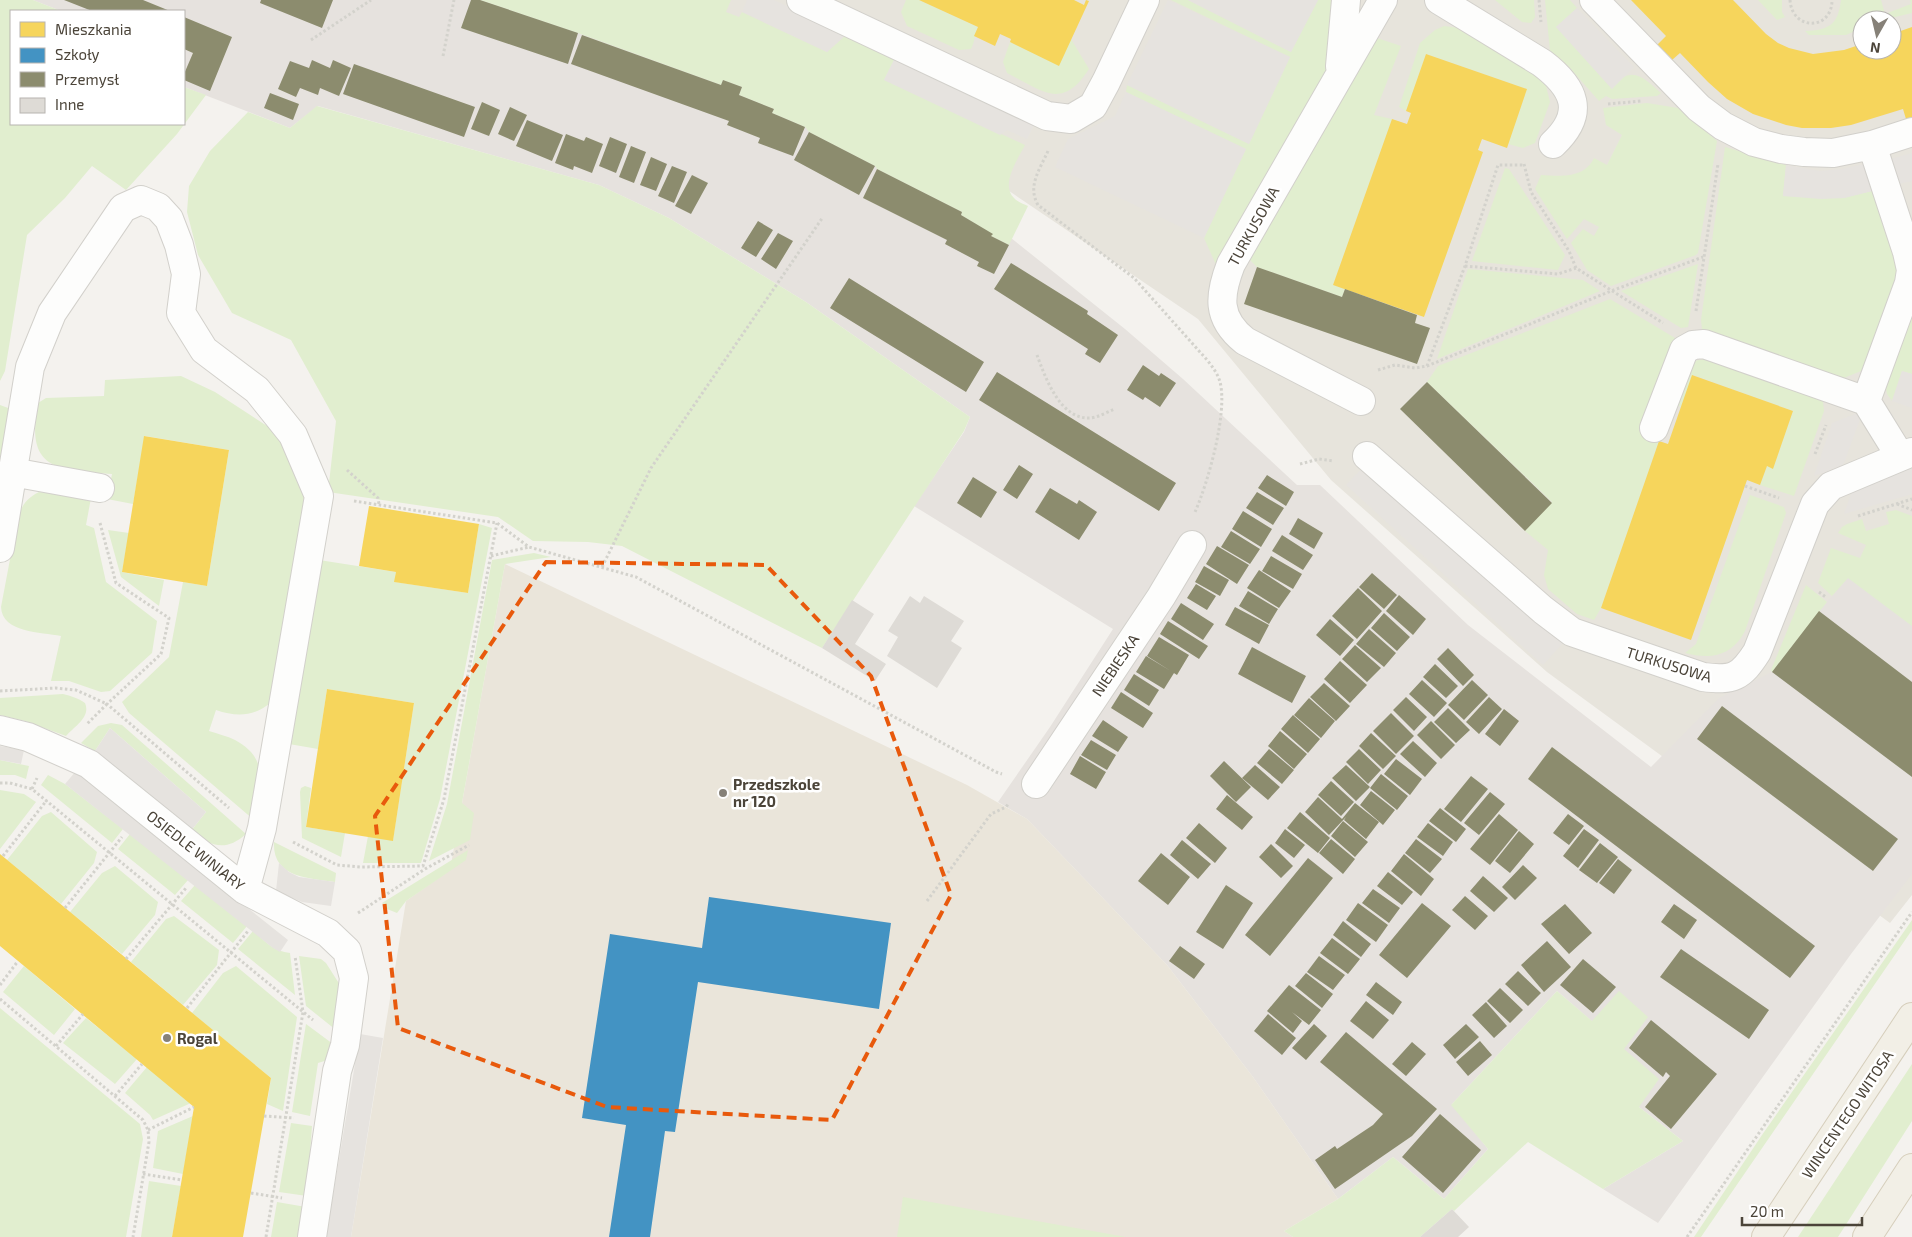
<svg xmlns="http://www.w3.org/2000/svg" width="1912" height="1237" font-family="'Exo 2',sans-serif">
	<rect width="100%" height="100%" fill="#f4f2ee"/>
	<path fill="#e7e4dc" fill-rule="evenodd" d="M656 0H1912V895L1890 923 1547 672 1331 480 1198 319 888 109ZM1862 20H1892V50H1862Z"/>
	<path fill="#e6e2de" d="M33 0H514L746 83 1011 238 1125 329 1183 379 1297 485H1320L1468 625 1651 767 1719 698 1772 672 1819 611 1848 577 1912 626V874L1851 954 1658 1223 1603 1189 1683 1141 1639 1107 1624 1049 1557 991 1452 1104 1488 1149 1444 1199 1393 1157 1338 1199 1253 1077 1167 965 1027 819 998 802 1050 727 1113 629 914 506 964 432 970 417 806 302 669 218 599 185 318 106 290 128 184 87 185 62 184 61V11H61Z"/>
	<path fill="#eae5da" d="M505 564 967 785 1027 819 1167 965 1253 1077 1338 1199 1284 1231 1293 1237H351L406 901 450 870Z"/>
	<path fill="#e1eecf" d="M0 0H33L61 11H11V124H184V87L206 95 177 134 126 190 92 166 65 198 27 235 5 371 0 381Z
		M480 0H731L726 12 739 17 742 12 827 52 847 34 895 58 884 80 1025 145C1018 159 1000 184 1014 198 1017 202 1024 204 1028 206L1009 245 991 236 992 234 961 215 962 212 877 169 875 166 809 132 805 127 772 113 774 109 739 95 742 87 723 80 721 85 578 33Z
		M906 0H919L978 27C974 35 975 42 971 49L959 50 907 26 901 12Z
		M1171 0H1188L1291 52 1318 0H1335L1327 76 1217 267 1204 238 1246 149 1126 92 1127 85 1249 144 1290 57Z
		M1495 0H1534L1535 17 1531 23 1522 22Z
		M1545 0H1570L1577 8 1556 27 1612 89C1615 85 1620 79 1624 77 1638 69 1651 85 1661 93L1657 96 1612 99 1606 96 1599 101 1568 66 1550 51Z
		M1758 0H1782V12L1785 17 1777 20Z
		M1841 0H1881L1885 14 1911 4 1910 0H1912V13L1883 20H1862V28L1846 35H1809L1805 31C1829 30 1838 25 1841 0Z
		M1444 26 1468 29 1545 82 1550 102 1535 143 1523 148 1508 144 1527 89 1426 54 1406 111 1399 107 1420 43 1435 30Z
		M1374 37 1401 46 1374 115 1392 119 1333 285 1345 289 1342 297 1257 267 1248 258Z
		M1071 39 1089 69C1062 111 1043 91 1007 73L1003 62 1010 42 1059 65Z
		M1647 103 1678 108 1717 141 1698 253 1696 255 1611 286 1587 270 1571 243 1583 229 1594 236 1599 227 1584 219 1567 239 1535 189 1541 175C1560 176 1584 179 1594 158L1607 165 1622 135 1606 125 1603 108Z
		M317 106 599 185 669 218 806 302 970 417 964 431 822 648 622 546 588 542 533 541 498 517 328 492 336 421 291 340 232 313 198 255 187 212 189 186 210 151 248 112 290 128Z
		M1725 147 1786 165 1783 196 1844 198 1876 190 1898 256V284L1863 369 1861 371 1839 380 1706 333 1702 329 1701 320Z
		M1505 168 1509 169 1565 255 1558 270 1472 261Z
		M1698 264 1688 327 1681 328 1621 291Z
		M1468 269 1583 280 1600 291 1437 359Z
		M1610 299 1680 341 1671 348 1640 432 1659 441 1601 608 1594 620 1577 614 1548 589 1544 575 1548 550 1525 531 1552 502 1427 382 1438 366Z
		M1912 304V374L1902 371 1892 401 1887 394 1885 383Z
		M1710 358 1817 396 1823 402 1824 411 1794 496 1760 485 1767 466 1773 468 1793 411 1693 375 1681 407 1673 403 1694 361Z
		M181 376 215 392 284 437 308 489 271 702C255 717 236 717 216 710L209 731C218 734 227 736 235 740 272 760 259 787 254 820L129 713 122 702 169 657 183 582 207 586 229 450 145 436 133 504 107 499 112 474C56 470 25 470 38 403L46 398 104 396 105 380Z
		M0 405 11 409 0 484Z
		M39 492 91 498 86 525 94 528 106 582 157 621 152 653 110 691 101 692 69 681H51L61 636C41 632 2 633 1 607L18 517C22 505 27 498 39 492Z
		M1750 495 1784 507 1786 513 1745 631C1732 656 1711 660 1685 653L1696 644Z
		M1896 510 1912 516V626L1848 578 1832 596 1818 583 1831 548 1860 558 1866 545 1838 533 1842 527 1847 524 1862 519 1866 531 1889 524 1886 512Z
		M479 524 492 528 440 799 421 863H363L368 836 393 840 414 703 327 689 318 749 289 744 319 560 396 572 395 582 468 593Z
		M108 530 129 533 122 572 164 580 159 606 121 577Z
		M534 553 551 557 505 564 462 803 474 813 470 840 429 861 447 804 492 560Z
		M1806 585 1827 602 1772 672 1771 670Z
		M63 694C71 696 78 698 85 703 91 717 75 726 66 736L25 721 0 715V698Z
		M111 723 122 725 246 834C225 853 210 845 190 832L206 812 110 728 95 751 81 743 98 726Z
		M0 760 29 766 26 779 15 775H0Z
		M48 775 65 784 123 829 112 843 41 785Z
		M305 786 311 788 306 827 345 833 341 857 302 838 300 792 301 788Z
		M0 790 24 794 36 802 0 849Z
		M51 812 97 852 94 863 61 904 7 860 42 816Z
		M130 834 188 880 175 895 118 849Z
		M274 842 336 873 335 882C309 878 272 878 274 842Z
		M468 850 466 860 406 901 397 913 387 909 382 903Z
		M115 866 158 902 155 915 122 954 70 912 102 873Z
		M195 885 247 926 233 943 181 901Z
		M174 916 219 950 217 965 183 1005 131 962 166 919Z
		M1912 920V930L1701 1237H1694L1762 1135Z
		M253 931C265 941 274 952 290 953L295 995 238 949Z
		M299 956 321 959 326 963 340 985 336 1030 306 1006Z
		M24 966 75 1009 54 1035 3 992Z
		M236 966 297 1017 283 1111 267 1104 271 1078 192 1013 223 973Z
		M1557 991 1592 1021 1619 991 1648 1017 1624 1049 1659 1079 1639 1107 1683 1141 1603 1189 1528 1142 1454 1211 1452 1209 1420 1237H1293L1284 1231 1338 1199 1393 1157 1444 1199 1488 1149 1451 1105Z
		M0 1008 140 1124 143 1139 126 1237H0Z
		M86 1018 137 1059 115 1084 63 1043Z
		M306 1024 333 1044 331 1059 318 1063 310 1116 292 1112Z
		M1912 1064V1121L1838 1237H1798Z
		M147 1067 191 1103 153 1120 150 1115 125 1093Z
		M193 1116 183 1174 153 1168 158 1131Z
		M291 1123 312 1126 307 1196 279 1192Z
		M149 1181 181 1186 172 1237H141Z
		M903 1197 1126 1237H897Z
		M277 1202 306 1207 301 1237H271Z"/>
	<path fill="#e6e3df" d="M747 0H774L847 34 827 52 742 12Z
		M1168 0 1290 57 1249 144 1127 85Z
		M1188 0H1318L1291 52Z
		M1577 8 1634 67 1612 89 1556 27Z
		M895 58 1035 123 1027 139 1007 130 1000 135 884 80Z
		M1126 92 1246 149 1204 238 1055 167 1068 139 1115 116Z
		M1912 153V181L1895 185 1887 160Z
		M1868 163 1876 190 1844 198 1821 199 1783 196 1786 165 1820 171 1842 169Z
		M1902 371 1912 374V408L1892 401Z
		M1863 411 1843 466 1814 476 1832 423Z
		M1366 464 1563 643 1543 665 1346 485Z
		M1912 467V494L1844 514 1854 485Z
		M110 728 206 812 190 832 95 751Z
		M0 746 24 750 21 764 0 760Z
		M76 771 288 940 280 952 273 948 65 784Z
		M279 863 289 872 299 877 335 882 331 906 302 902 276 891Z
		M360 1034 383 1038 351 1237H326Z"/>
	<path fill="#f6d55c" d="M919 0H1074L1084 5 1086 0 1089 1 1059 66 1010 42 1011 39 1000 34 995 46 974 36 978 27Z
		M1631 0H1733L1766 34 1778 43 1789 48 1813 54 1844 50 1862 44V50H1892V34L1912 27V117L1906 119 1903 109 1851 125 1831 128H1802L1786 125 1753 114 1727 99 1708 82 1680 53 1672 60 1657 45 1666 36Z
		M1426 54 1527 89 1507 148 1482 139 1478 150 1483 152 1424 317 1333 285 1392 119 1407 124 1411 113 1406 111Z
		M1692 375 1793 411 1773 469 1767 466 1760 485 1747 480 1691 640 1601 608 1659 441 1668 444Z
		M144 436 229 450 207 586 122 572Z
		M369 506 479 524 468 593 394 582 396 572 359 566Z
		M327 689 414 703 393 841 306 827Z
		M0 854 271 1078 243 1237H172L194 1107 0 946Z"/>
	<path fill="#4393c3" d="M709 897 891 923 879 1009 698 982 675 1132 665 1131 650 1237H609L626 1125 582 1118 610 934 702 948Z"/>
	<path fill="#8c8c6e" d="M64 0H143L170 11H92Z
		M261 0H333L322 28 260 3Z
		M471 0H480L578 33 568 64 461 28Z
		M184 17 232 37 210 91 184 80V74L193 53 184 49Z
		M582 35 721 85 723 80 742 87 739 95 774 109 772 113 805 127 793 156 758 143 760 138 727 125 729 121 571 64Z
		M312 60 330 68 333 60 351 68 339 96 320 88 318 95 300 88 296 97 278 89 290 61 309 68Z
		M354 64 475 107 464 137 343 94Z
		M270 93 299 104 293 120 264 108Z
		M482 102 500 110 489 136 471 129Z
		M510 107 527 115 514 141 498 134Z
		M527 120 563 135 552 161 516 146Z
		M809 132 875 166 859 195 794 160Z
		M566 134 584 141 586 137 603 144 592 173 574 166 573 170 555 163Z
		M610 137 627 144 616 173 599 166Z
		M631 146 646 152 634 183 619 177Z
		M651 157 667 164 656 191 640 185Z
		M672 166 687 172 674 203 658 196Z
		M877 169 962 212 961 215 993 234 991 236 1009 245 994 274 977 266 979 262 945 244 947 240 863 198Z
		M692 175 708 183 691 214 675 206Z
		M758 221 773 230 756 257 741 248Z
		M778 233 793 241 776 269 761 259Z
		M1011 263 1088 311 1087 314 1118 335 1100 363 1085 354 1088 349 994 289Z
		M1257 267 1342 297 1345 289 1417 315 1415 323 1430 328 1417 364 1244 304Z
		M849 278 984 362 966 392 830 308Z
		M1143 365 1159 376 1161 373 1176 383 1160 407 1145 397 1143 400 1127 390Z
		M997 372 1176 483 1159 511 979 400Z
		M1427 382 1552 503 1525 531 1400 409Z
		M1019 465 1033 474 1017 499 1003 490Z
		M1267 475 1294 492 1286 506 1258 488Z
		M973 477 997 492 981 518 957 503Z
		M1050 488 1077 504 1079 500 1097 512 1079 540 1035 512Z
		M1257 492 1284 508 1273 525 1246 508Z
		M1243 511 1272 529 1261 547 1232 529Z
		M1298 518 1323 533 1314 549 1289 534Z
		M1231 531 1260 549 1250 564 1221 547Z
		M1282 535 1313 555 1303 570 1272 551Z
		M1217 546 1249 565 1237 584 1206 564Z
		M1271 556 1302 574 1293 589 1262 571Z
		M1204 566 1229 580 1220 596 1195 582Z
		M1259 570 1291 591 1279 608 1247 588Z
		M1372 573 1397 595 1384 609 1359 587Z
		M1196 584 1216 596 1207 610 1187 598Z
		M1358 588 1382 611 1357 639 1332 616Z
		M1248 591 1278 609 1269 624 1239 606Z
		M1399 595 1426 619 1413 635 1386 611Z
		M1181 603 1214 624 1203 640 1171 619Z
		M1235 607 1269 625 1259 644 1225 625Z
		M1819 611 1912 682V777L1772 672Z
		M1384 613 1410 637 1397 651 1371 628Z
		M1330 619 1354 640 1340 656 1316 635Z
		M1168 621 1208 646 1199 659 1160 634Z
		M1369 629 1396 653 1384 667 1356 644Z
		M1159 637 1189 655 1177 675 1147 656Z
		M1355 645 1381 668 1367 682 1342 659Z
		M1252 647 1306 676 1292 703 1238 674Z
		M1448 648 1474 675 1463 686 1437 659Z
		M1146 656 1174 673 1164 689 1136 672Z
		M1340 661 1367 685 1350 703 1324 679Z
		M1435 664 1458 686 1446 698 1423 677Z
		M1134 674 1159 690 1149 706 1124 690Z
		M1422 680 1447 703 1434 717 1409 694Z
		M1472 680 1488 695 1464 720 1448 705Z
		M1324 683 1350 706 1336 721 1310 697Z
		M1121 692 1153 713 1143 728 1111 708Z
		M1406 697 1427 717 1414 731 1393 710Z
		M1489 697 1502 709 1479 734 1466 722Z
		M1309 698 1335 721 1321 738 1294 715Z
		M1722 706 1898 839 1873 871 1697 739Z
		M1448 708 1470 730 1456 743 1434 722Z
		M1504 709 1519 721 1500 746 1485 734Z
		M1391 713 1414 736 1396 754 1373 731Z
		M1293 715 1320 739 1308 753 1281 729Z
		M1103 720 1128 737 1118 752 1092 736Z
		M1431 721 1455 745 1441 759 1417 735Z
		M1280 731 1307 754 1294 769 1268 746Z
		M1371 733 1396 756 1383 769 1359 746Z
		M1091 740 1116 755 1107 770 1081 755Z
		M1413 741 1437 763 1425 777 1400 754Z
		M1552 747 1815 946 1790 978 1528 779Z
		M1269 749 1294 770 1282 784 1257 763Z
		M1359 749 1381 770 1368 784 1346 762Z
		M1080 756 1106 772 1096 789 1070 774Z
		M1396 759 1422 779 1410 795 1384 774Z
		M1224 761 1251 787 1236 802 1210 776Z
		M1255 765 1280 787 1268 800 1242 778Z
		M1346 765 1370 787 1356 801 1332 778Z
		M1381 774 1408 796 1397 810 1370 788Z
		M1471 776 1488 789 1461 822 1444 809Z
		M1331 781 1354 802 1341 816 1318 795Z
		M1371 791 1395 810 1383 825 1360 805Z
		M1490 792 1505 804 1479 835 1464 823Z
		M1227 795 1253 817 1242 830 1216 809Z
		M1318 797 1342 819 1355 803 1379 822 1366 839 1344 820 1346 817 1329 835 1305 812Z
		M1440 808 1466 829 1456 842 1429 821Z
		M1300 812 1330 838 1318 853 1287 828Z
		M1499 814 1518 830 1490 865 1470 849Z
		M1568 814 1584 826 1569 845 1553 833Z
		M1343 821 1368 842 1355 857 1331 836Z
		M1199 823 1227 848 1215 863 1186 838Z
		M1428 823 1453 842 1443 856 1417 837Z
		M1285 829 1305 845 1294 858 1275 843Z
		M1584 829 1599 840 1578 868 1563 856Z
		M1519 831 1534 844 1510 873 1495 861Z
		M1331 839 1355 859 1343 874 1319 853Z
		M1416 839 1442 859 1430 873 1405 853Z
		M1182 840 1211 864 1198 879 1170 855Z
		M1600 843 1618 857 1597 883 1579 870Z
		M1271 844 1293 866 1281 878 1259 857Z
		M1161 853 1190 877 1168 905 1138 881Z
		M1404 854 1434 879 1421 896 1391 871Z
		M1308 858 1333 878 1270 956 1245 935Z
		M1618 859 1632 870 1614 894 1599 883Z
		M1523 865 1537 878 1515 900 1502 887Z
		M1388 872 1413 892 1402 905 1377 886Z
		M1483 876 1508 898 1494 912 1470 891Z
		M1226 885 1253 903 1223 949 1196 932Z
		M1373 889 1400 908 1389 923 1362 903Z
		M1465 896 1488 916 1475 930 1452 910Z
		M1358 903 1388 925 1376 942 1346 920Z
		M1422 903 1451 926 1407 978 1379 955Z
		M1565 904 1592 933 1569 954 1541 924Z
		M1674 904 1697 920 1684 939 1661 922Z
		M1343 921 1371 944 1361 957 1333 935Z
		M1332 938 1360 959 1348 974 1320 953Z
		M1547 941 1571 967 1544 992 1521 965Z
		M1180 946 1205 964 1194 979 1169 961Z
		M1681 949 1769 1010 1749 1039 1660 977Z
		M1319 956 1345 975 1333 990 1307 972Z
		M1583 959 1616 987 1593 1013 1560 985Z
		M1518 971 1541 993 1528 1006 1505 984Z
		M1306 973 1333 994 1322 1008 1295 986Z
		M1376 982 1402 1002 1393 1015 1366 995Z
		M1289 985 1321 1010 1309 1025 1292 1012 1302 1021 1293 1033 1267 1011Z
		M1500 988 1523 1010 1510 1023 1487 1001Z
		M1366 1001 1389 1020 1373 1039 1350 1021Z
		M1486 1002 1507 1026 1494 1038 1472 1015Z
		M1268 1014 1296 1038 1282 1055 1254 1031Z
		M1651 1020 1717 1074 1671 1129 1645 1107 1670 1076 1666 1072 1663 1077 1629 1048Z
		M1314 1024 1327 1036 1306 1060 1292 1048Z
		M1466 1024 1479 1037 1455 1059 1443 1045Z
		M1346 1032 1437 1109 1412 1136 1335 1189 1315 1160 1335 1146 1337 1149 1373 1125 1383 1114 1320 1062Z
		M1480 1041 1492 1055 1468 1076 1456 1062Z
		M1412 1042 1426 1054 1406 1076 1392 1064Z
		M1440 1114 1481 1150 1443 1193 1402 1157Z"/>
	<path fill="#dedbd6" d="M910 596 920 603 924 596 964 621 951 641 962 648 937 688 887 656 898 637 888 631Z
		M852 600 874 614 855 644 886 664 875 681 822 648Z
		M1452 1209 1469 1227 1458 1237H1420Z"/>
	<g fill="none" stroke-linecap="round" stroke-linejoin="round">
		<defs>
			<path id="minor" d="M801 0 1047 116 1071 119 1093 106 1106 82 1145 0
				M1439 0 1542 63C1575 88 1586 113 1553 144
				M1594 0 1699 108 1723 126 1754 142 1781 149 1804 152 1833 153 1872 145 1912 132
				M1340 66 1346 0
				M1361 401 1245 341C1216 318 1219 295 1231 264L1383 0
				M1866 401 1909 283 1911 270 1907 252 1872 145
				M1654 428 1684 350 1693 345 1704 344 1866 401 1900 456
				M1367 456 1543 610 1572 632 1703 677C1733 681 1741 677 1757 652L1815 504 1831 486 1912 452
				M12 472 100 488
				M0 548 30 367 52 313 123 208 141 200 158 207 169 219 179 245 186 274 181 313 204 350 257 390 293 435 319 496 262 828 245 890
				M0 730 28 737 89 764 245 890 328 933 347 951 354 978 345 1045 337 1071 312 1237
				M1036 784 1161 597 1192 545"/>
			<path id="major" d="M1766 1237 1912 1017
				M1867 1237 1912 1168"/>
		</defs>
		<use href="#minor" stroke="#d2d0cb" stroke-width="30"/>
		<use href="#major" stroke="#d6cebb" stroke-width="30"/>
		<path stroke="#d3d2cc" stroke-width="3" stroke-dasharray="2.5 2.5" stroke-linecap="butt" d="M1539 0 1541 22
			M1790 0C1792 31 1832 31 1832 0
			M311 40 371 0
			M443 56 454 0
			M1608 104 1641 101
			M1048 151C1040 169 1027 186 1038 205L1134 278 1208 361C1213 368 1218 374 1220 382 1228 412 1208 483 1195 512
			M1524 164 1531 192 1569 251 1576 268 1663 323
			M1465 266 1558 274 1576 268
			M1696 311 1718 164
			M1037 355C1045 377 1060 419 1089 418 1097 418 1107 412 1115 409
			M1427 366 1465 266 1498 165H1523
			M1378 370 1395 365 1415 368 1427 366 1611 291 1703 257
			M1815 454 1826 425
			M1300 464 1319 459 1334 461
			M347 470 378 498 379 504
			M1745 486 1779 498
			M354 501 497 523 529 547 636 577 996 772 1002 774
			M1897 504 1912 510
			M1858 516 1912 499
			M100 523 116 583 169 618 161 654 107 704 229 808
			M491 556 529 547
			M602 567 651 468 823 217
			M1819 592 1827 598
			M0 691 56 688 76 690 107 704 87 724
			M0 783H10L32 789 313 1020
			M32 789 37 778
			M293 842 337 865 361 867 423 866 444 799 497 523
			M3 856 47 800
			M927 901 991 814 1006 807 1009 803
			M65 908 122 837
			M358 913 425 869 469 845
			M126 959 186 888
			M0 985 18 961
			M0 999 143 1120 148 1130 149 1142 133 1237
			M187 1008 248 931
			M56 1046 83 1014
			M115 1096 142 1064
			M264 1116 294 1118
			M148 1130 194 1107
			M143 1174 182 1180
			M251 1193 282 1198
			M266 1237 303 1012 295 956
			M1687 1237 1912 912"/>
		<use href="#minor" stroke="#fdfdfc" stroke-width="28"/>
		<use href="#major" stroke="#f2efe6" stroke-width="28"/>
	</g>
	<path fill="none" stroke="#e8590c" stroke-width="4" stroke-dasharray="10 6" stroke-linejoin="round" d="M546 562 766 565 871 676 951 895 832 1120 607 1107 398 1028 375 816Z"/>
	<g fill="#868178" stroke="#fff" stroke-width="2">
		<circle cx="723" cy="793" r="5"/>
		<circle cx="167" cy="1038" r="5"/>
	</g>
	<g text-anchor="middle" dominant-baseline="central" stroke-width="5" stroke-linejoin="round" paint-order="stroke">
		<g font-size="15" fill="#4b4439" stroke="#fff">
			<text transform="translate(1253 226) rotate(-61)">TURKUSOWA</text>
			<text transform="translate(1669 664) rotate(17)">TURKUSOWA</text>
			<text transform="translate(1115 665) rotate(-56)">NIEBIESKA</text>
			<text transform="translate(196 850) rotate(38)">OSIEDLE WINIARY</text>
			<text transform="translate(1847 1114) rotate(-56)">WINCENTEGO WITOSA</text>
		</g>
		<g font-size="15" font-weight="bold" fill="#4b4439" stroke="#fff" text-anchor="start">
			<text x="733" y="784">Przedszkole<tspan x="733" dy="17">nr 120</tspan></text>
			<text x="177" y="1038">Rogal</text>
		</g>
	</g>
	<rect x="10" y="10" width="175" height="115" fill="#ffffff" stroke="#b7b4b0"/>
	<rect x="20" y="22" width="25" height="15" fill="#f6d55c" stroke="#b7b4b0"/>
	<text x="55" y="35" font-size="15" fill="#4b4439">Mieszkania</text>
	<rect x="20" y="48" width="25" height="15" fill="#4393c3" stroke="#b7b4b0"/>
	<text x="55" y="60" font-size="15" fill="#4b4439">Szkoły</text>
	<rect x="20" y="72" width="25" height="15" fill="#8c8c6e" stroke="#b7b4b0"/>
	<text x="55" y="85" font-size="15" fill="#4b4439">Przemysł</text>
	<rect x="20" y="98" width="25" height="15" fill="#dedbd6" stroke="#b7b4b0"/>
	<text x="55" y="110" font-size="15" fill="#4b4439">Inne</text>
	<g transform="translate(1877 35) rotate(188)"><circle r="24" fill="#ffffff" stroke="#b7b4b0"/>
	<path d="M0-4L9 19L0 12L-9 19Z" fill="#868178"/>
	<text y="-8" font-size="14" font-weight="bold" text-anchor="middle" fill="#4b4439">N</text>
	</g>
	<path d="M1742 1217v8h120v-8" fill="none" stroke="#4b4439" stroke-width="2.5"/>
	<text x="1750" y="1217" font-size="15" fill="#4b4439" stroke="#ffffff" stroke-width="4" paint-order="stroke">20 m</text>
</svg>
